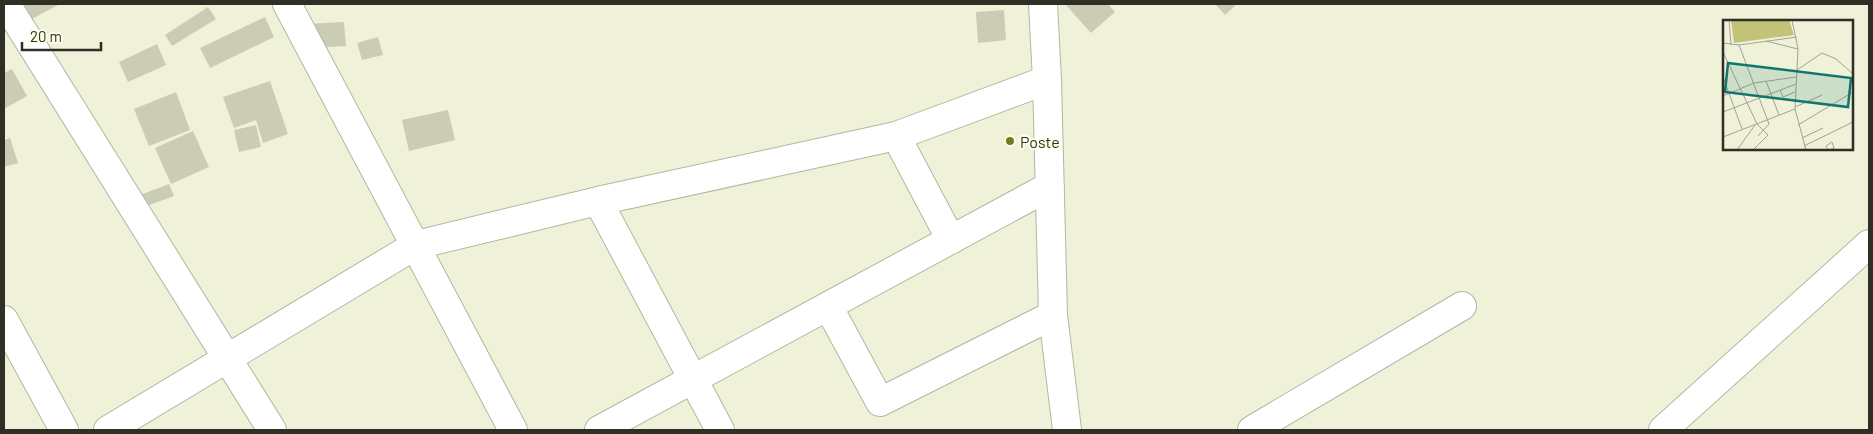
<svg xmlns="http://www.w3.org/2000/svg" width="1873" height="434" font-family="Barlow,sans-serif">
	<rect width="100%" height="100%" fill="#eff1d9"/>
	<path fill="#cbccb6" d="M4 4H60L13 29Z
		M1065 4H1108L1115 12 1091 33Z
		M1215 4H1237L1225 15Z
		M208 7 216 19 172 46 165 35Z
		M1004 10 1006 40 978 43 976 12Z
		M265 17 274 37 210 68 200 48Z
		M344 22 346 46 310 48 308 24Z
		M378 37 383 55 362 60 357 43Z
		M157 44 166 65 128 82 119 62Z
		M12 69 27 96 4 109V73Z
		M270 81 288 134 263 143 256 120 234 128 223 97Z
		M176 92 190 130 149 146 134 109Z
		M448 110 455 140 409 151 402 120Z
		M256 125 261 147 239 152 234 130Z
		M193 131 209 167 171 184 155 148Z
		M10 138 18 163 4 167V140Z
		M169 184 174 196 144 207 140 195Z"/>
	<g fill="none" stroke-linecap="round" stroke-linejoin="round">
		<defs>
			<path id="minor" d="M6 4 272 430
				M287 4 513 430
				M1043 4 1047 80 1053 315 1067 430
				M896 136 951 240
				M598 201 720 430
				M828 306 880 402 1053 315
				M4 320 64 430
				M108 430 416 245 598 201 896 136 1047 80
				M599 430 1050 186
				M1252 430 1462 306
				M1663 430 1869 244"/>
		</defs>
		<use href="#minor" stroke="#b5b6a0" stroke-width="30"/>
		<use href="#minor" stroke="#fff" stroke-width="28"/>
	</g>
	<circle fill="#77781f" stroke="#fdfee7" stroke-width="2" cx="1010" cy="141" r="5"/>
	<g text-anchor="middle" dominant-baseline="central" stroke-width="4" stroke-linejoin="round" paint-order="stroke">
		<g font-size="16" fill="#2f2f26" stroke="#fdfee7" text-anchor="start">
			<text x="1020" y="141">Poste</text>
		</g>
	</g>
	<g transform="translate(1723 20)">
		<rect width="130" height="130" fill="#eff1d9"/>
		<path d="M8 0H66L71 15 11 23Z" fill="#c1c377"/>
		<path fill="none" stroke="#a2a391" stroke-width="1" d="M6 0 8 25M69 0 75 29 72 89 83 130M43 21 75 29M0 23 16 25 74 17M16 25 46 104 35 116M0 32 34 104 45 115 30 130M74 50 99 33 113 39 130 54M0 57 19 109M43 61 56 95M57 70 60 77 72 72M0 76 31 63 73 57M72 87 99 75M0 92 73 64M75 105 130 72M0 117 72 89M79 118 100 108M81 126 130 102M14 130 32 105M105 130 103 126 109 122 111 128 106 130"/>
		<path fill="#0f766e" fill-opacity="0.15" stroke="#0f766e" stroke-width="2.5" d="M5 43 128 58 125 87 2 72Z"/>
		<rect width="130" height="130" fill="none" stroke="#2f2f26" stroke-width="2.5"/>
	</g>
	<rect width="1873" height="434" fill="none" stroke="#2f2f26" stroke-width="10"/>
	<path d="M22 42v8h79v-8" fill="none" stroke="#2f2f26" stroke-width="2.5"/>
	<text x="30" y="42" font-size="15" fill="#2f2f26" stroke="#fdfee7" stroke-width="4" paint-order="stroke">20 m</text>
</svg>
